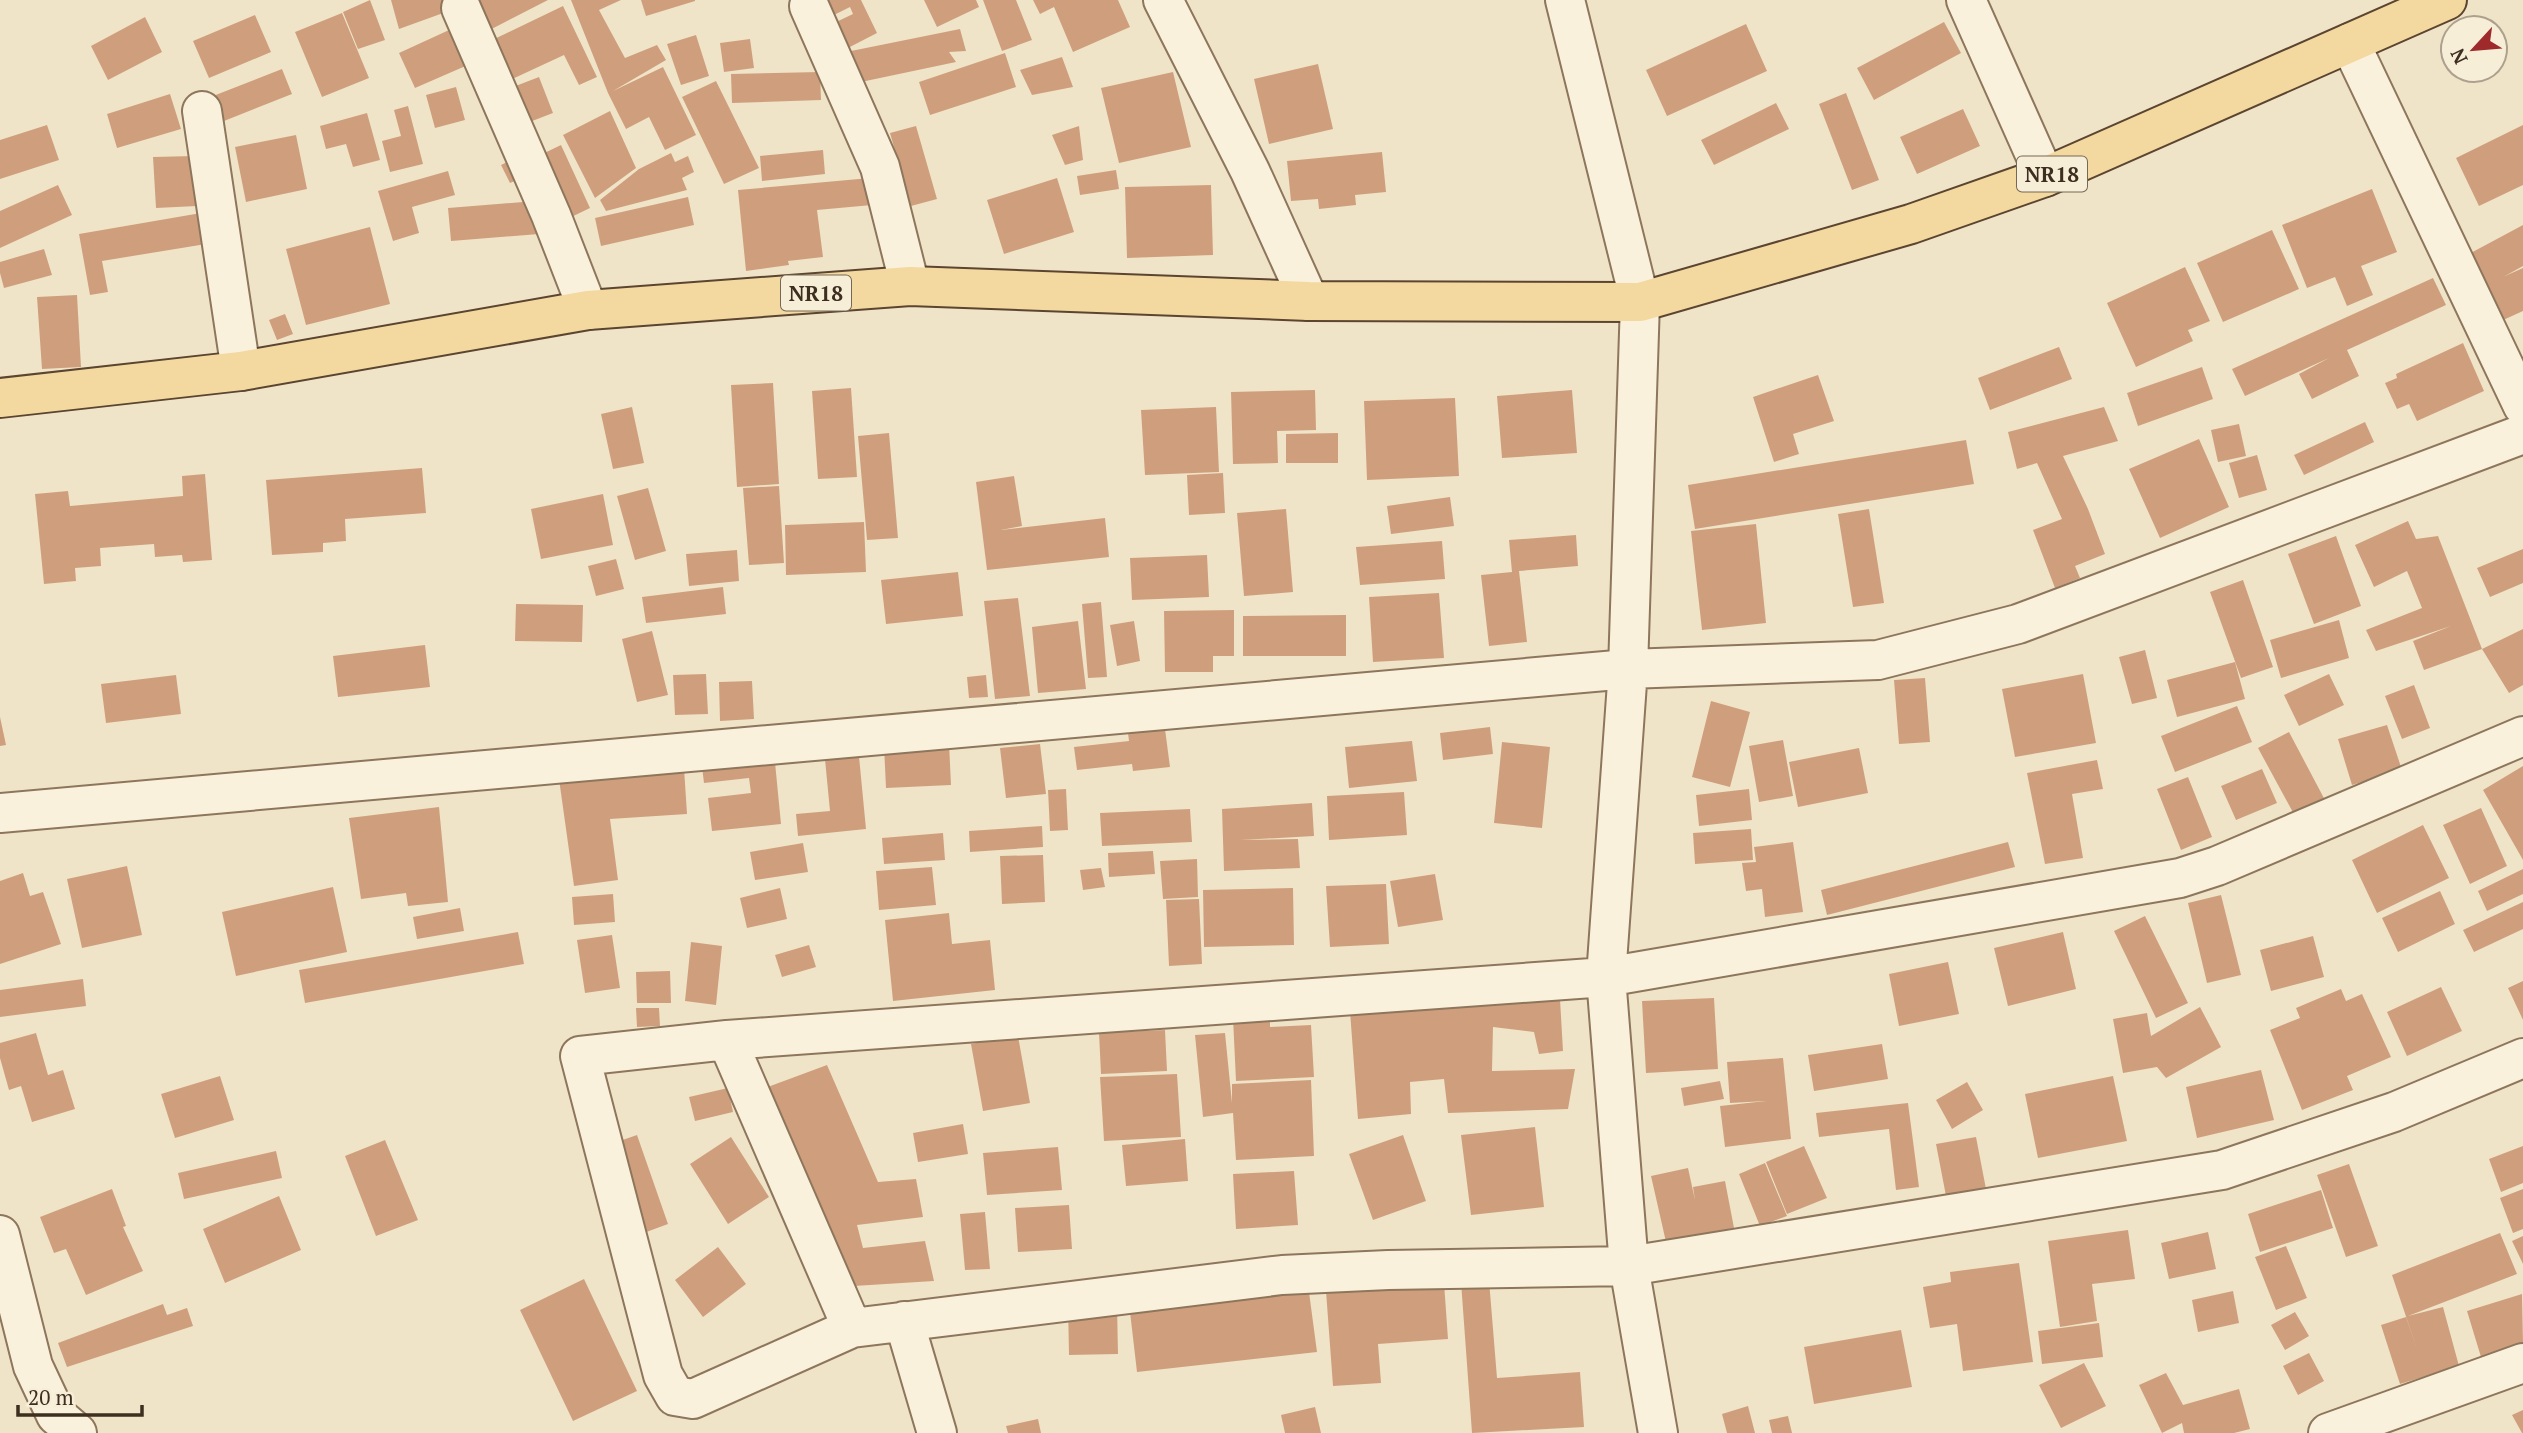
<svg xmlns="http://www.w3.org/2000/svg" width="2523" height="1433" font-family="'PT Serif',serif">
	<rect width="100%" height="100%" fill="#f0e4c8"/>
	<path fill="#cf9f7d" d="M370 0 385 40 358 49 343 12Z
		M391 0H442L446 12 399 29Z
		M471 0H548L482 34Z
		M571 0H621L599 10 625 58 657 45 666 60 613 91 663 67 696 135 665 150 649 117 626 129 608 93Z
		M641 0H695V1L646 16Z
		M822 0H861L877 33 846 49 834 23 853 14 850 7 830 17Z
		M924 0H976L979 7 937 27Z
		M983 0H1016L1032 40 1002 51Z
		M1033 0H1118L1130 27 1073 52 1054 7 1040 14Z
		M563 6 597 77 579 85 564 55 506 82 488 42Z
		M342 13 369 78 322 97 295 32Z
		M255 15 271 52 209 78 193 41Z
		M145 17 162 52 108 80 91 46Z
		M1944 22 1961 53 1874 100 1857 68Z
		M1746 24 1767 71 1667 116 1646 70Z
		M460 25 477 61 415 88 399 53Z
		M960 29 966 51 949 52 956 62 861 82 846 52Z
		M696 35 709 76 681 85 667 44Z
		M750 39 754 68 724 72 720 43Z
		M1005 53 1016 87 930 115 919 82Z
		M1062 57 1073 87 1032 95 1020 70Z
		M1318 64 1333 129 1269 144 1254 79Z
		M282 69 292 94 219 123 208 98Z
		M820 72 821 100 732 103 731 74Z
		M1173 72 1191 147 1119 163 1101 88Z
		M539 77 553 113 527 123 513 87Z
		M716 81 759 168 724 184 682 97Z
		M456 87 465 120 435 128 426 95Z
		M1846 93 1879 180 1852 190 1819 104Z
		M170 94 181 129 117 148 107 114Z
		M1776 103 1789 129 1714 165 1701 140Z
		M408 106 423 164 390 172 382 141 401 136 394 110Z
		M1963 109 1980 146 1917 174 1900 137Z
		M610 111 636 168 595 198 563 135Z
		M367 113 380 160 353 167 346 144 326 149 320 126Z
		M47 125 59 160 0 179V140Z
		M2523 125V185L2479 206 2456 158Z
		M916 126 937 199 911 206 890 133Z
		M1079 126 1083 160 1065 165 1052 135Z
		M296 135 307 189 246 202 235 147Z
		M561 145 590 208 563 221 534 158Z
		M823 150 825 174 762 181 760 156Z
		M1382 152 1386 192 1355 195 1356 205 1319 209 1318 199 1291 201 1287 161Z
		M671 153 675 162 688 156 694 172 682 178 687 190 606 211 600 200 639 169Z
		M194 156 197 206 156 208 153 157Z
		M517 157 526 176 510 183 501 165Z
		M1116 170 1119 189 1080 195 1077 176Z
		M448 171 455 195 412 207 419 233 393 241 378 191Z
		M870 178 872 205 817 210 823 257 788 261 789 265 746 271 738 190Z
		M1057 178 1074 232 1004 254 987 200Z
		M58 185 72 215 0 248V211Z
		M1211 185 1213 255 1127 258 1125 187Z
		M2372 189 2397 252 2361 266 2373 295 2347 306 2335 277 2307 288 2282 225Z
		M688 197 694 225 601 246 595 218Z
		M536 201 539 234 451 241 448 208Z
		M201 213 206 244 102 261 108 292 90 295 79 234Z
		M2523 225V266L2505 276 2523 268V311L2501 321 2467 255Z
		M370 227 390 304 306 325 286 249Z
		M2272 230 2299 289 2223 322 2197 263Z
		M44 249 52 275 4 288 0 273V262Z
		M2185 267 2210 321 2188 330 2193 341 2136 367 2107 303Z
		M2433 278 2446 305 2347 350 2359 376 2312 399 2299 374 2329 358 2245 396 2232 369Z
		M77 295 81 367 42 369 37 297Z
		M285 314 293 334 277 340 269 320Z
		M2463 343 2484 391 2417 421 2409 404 2397 409 2385 383 2397 378 2396 374Z
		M2059 347 2072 379 1990 410 1978 378Z
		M2202 367 2213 399 2138 426 2127 393Z
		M1818 375 1834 421 1793 434 1799 454 1774 462 1753 397Z
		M773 383 779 484 737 487 731 385Z
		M851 388 857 477 818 479 812 391Z
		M1315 390 1316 430 1277 431 1278 463 1233 464 1231 392Z
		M1572 390 1577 453 1502 458 1497 396Z
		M1455 398 1459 476 1367 480 1364 401Z
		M632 407 644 463 613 469 601 414Z
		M1216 407 1219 472 1145 475 1141 410Z
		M2104 407 2118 441 2063 456 2088 509 2105 554 2075 566 2080 578 2055 588 2033 530 2062 519 2037 463 2017 469 2008 432Z
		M2365 422 2374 442 2304 475 2294 455Z
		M2239 424 2246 456 2218 462 2211 430Z
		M889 433 898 538 867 540 858 436Z
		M1338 433V463H1286V434Z
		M2199 439 2229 507 2160 538 2129 469Z
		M1966 440 1974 484 1695 529 1688 485Z
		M2257 455 2267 490 2239 498 2229 463Z
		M422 468 426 513 345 519 346 541 323 543V552L272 555 266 480Z
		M1223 473 1225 513 1189 515 1187 475Z
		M205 474 212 560 183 562 182 555 155 557 154 544 100 548 101 566 75 568 76 581 44 584 35 494 68 491 70 506 183 496 182 476Z
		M1014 476 1022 526 1001 530 1105 518 1109 557 987 570 976 482Z
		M779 486 784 563 749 565 743 488Z
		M648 488 666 551 635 560 617 496Z
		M603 494 613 545 541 559 531 509Z
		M1450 497 1454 526 1391 534 1387 506Z
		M1286 509 1293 592 1244 596 1237 513Z
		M1869 509 1884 603 1853 607 1838 514Z
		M2408 521 2416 539 2438 536 2482 649 2424 670 2413 641 2451 626 2376 651 2366 630 2422 608 2407 571 2374 587 2355 545Z
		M864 522 866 572 786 575 785 525Z
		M1756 524 1766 623 1702 630 1691 531Z
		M1576 535 1578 566 1519 571 1527 642 1489 646 1481 575 1512 572 1509 540Z
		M2336 536 2361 606 2314 624 2288 554Z
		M1442 541 1445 579 1360 585 1356 547Z
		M2523 549V583L2490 597 2477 568Z
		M737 550 739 581 689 586 686 554Z
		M1207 555 1209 597 1132 600 1130 558Z
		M616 559 624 589 596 596 588 566Z
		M958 572 963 616 886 624 881 580Z
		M2243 580 2273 667 2241 678 2210 592Z
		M723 587 726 614 646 623 642 597Z
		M1439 593 1444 658 1373 662 1369 597Z
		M1018 598 1030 696 995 699 984 601Z
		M1101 602 1107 677 1088 678 1082 604Z
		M516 604 583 605 582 642 515 641Z
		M1234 610V656H1213V672H1165L1164 611Z
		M1346 615V656H1243V616Z
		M2339 620 2349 658 2281 678 2270 640Z
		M1078 621 1086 689 1038 693 1032 627Z
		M1134 621 1140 661 1117 666 1110 625Z
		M2523 629V685L2509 693 2482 649Z
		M652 631 668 695 637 702 622 639Z
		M425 645 430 687 338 697 333 656Z
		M2145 650 2157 698 2132 704 2119 657Z
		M2235 662 2245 699 2177 717 2167 680Z
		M706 674 708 714 675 715 673 675Z
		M2083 674 2096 743 2015 757 2002 689Z
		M2329 674 2344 705 2299 726 2284 695Z
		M176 675 181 714 106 723 101 684Z
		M986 675 988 697 969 698 967 677Z
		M1925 678 1930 742 1899 744 1894 680Z
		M752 681 754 719 720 721 719 682Z
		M2414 685 2430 728 2402 739 2385 696Z
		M1711 701 1750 712 1730 787 1692 777Z
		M2237 706 2252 742 2175 772 2161 736Z
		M0 717 6 745 0 746Z
		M2387 725 2402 770 2352 785 2338 739Z
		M1490 727 1493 754 1443 760 1440 733Z
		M1165 729 1170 767 1133 771 1132 764 1077 770 1074 747 1129 741 1128 733Z
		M2289 732 2326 802 2296 818 2258 748Z
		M1783 740 1793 796 1759 802 1749 746Z
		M1412 741 1417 781 1349 788 1345 747Z
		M1502 742 1550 747 1542 828 1494 823Z
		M949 743 951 785 886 788 884 746Z
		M1040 744 1046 794 1006 798 1000 748Z
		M858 746 866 829 798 836 796 814 830 811 824 749Z
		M1859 748 1868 793 1798 807 1789 762Z
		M774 752 781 824 712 831 708 798 751 793 749 778 704 783 701 759Z
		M2097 760 2103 789 2072 794 2083 858 2045 864 2027 773Z
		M2523 766V860L2483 790Z
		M684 768 687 814 610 819 618 880 574 886 559 779Z
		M2262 769 2277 803 2236 820 2221 786Z
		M2188 777 2212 837 2181 850 2157 789Z
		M1066 789 1068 830 1050 831 1048 790Z
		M1749 789 1752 820 1699 826 1696 795Z
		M1404 792 1407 835 1329 840 1327 796Z
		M1312 803 1314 836 1240 840 1298 839 1300 868 1224 871 1222 809Z
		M439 807 448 902 408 906 406 893 361 899 349 818Z
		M2481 808 2507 866 2470 884 2443 825Z
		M1190 809 1192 842 1102 846 1100 813Z
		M2423 825 2449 878 2377 913 2352 860Z
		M1042 826 1043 847 970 852 969 831Z
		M1751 829 1753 860 1695 864 1693 833Z
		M943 833 945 860 884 864 882 838Z
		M1793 842 1803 912 1765 917 1762 889 1746 891 1742 863 1756 862 1754 847Z
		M2008 842 2015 867 1827 915 1821 890Z
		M803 843 808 872 755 880 750 852Z
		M1153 851 1155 874 1109 877 1108 853Z
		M1043 855 1045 902 1002 904 1000 856Z
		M1197 859 1198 897 1163 899 1160 861Z
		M127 866 142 935 82 948 67 879Z
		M932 867 936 905 879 910 876 871Z
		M1101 868 1105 887 1083 890 1080 870Z
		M2523 869V894L2487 911 2478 891Z
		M23 873 30 896 43 892 61 944 0 964V881Z
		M1435 874 1443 920 1398 927 1390 881Z
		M1386 884 1389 944 1330 947 1326 886Z
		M333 887 347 952 236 976 222 912Z
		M780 888 787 919 747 928 740 898Z
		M1293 888 1294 945 1204 947 1203 890Z
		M2440 891 2455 924 2398 952 2382 918Z
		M613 894 615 922 574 925 572 897Z
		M2221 895 2241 975 2207 983 2188 903Z
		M1199 899 1202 964 1169 966 1166 900Z
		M2523 902V929L2474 952 2463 930Z
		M460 908 464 931 417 939 413 917Z
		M949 913 952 944 990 940 995 990 893 1001 885 920Z
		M2145 916 2188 1003 2156 1018 2114 931Z
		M518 932 524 964 305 1003 299 970Z
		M2063 932 2076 989 2008 1006 1994 948Z
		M612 935 620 988 585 993 577 940Z
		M2313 936 2324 977 2271 991 2260 950Z
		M691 942 722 946 716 1005 685 1001Z
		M809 945 816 967 782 977 775 955Z
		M1948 962 1959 1014 1899 1026 1889 974Z
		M670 971 671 1003H637L636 972Z
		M83 979 86 1006 0 1017V990Z
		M2523 981V1020L2508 988Z
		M2441 987 2462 1031 2407 1056 2387 1012Z
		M2341 989 2346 1001 2362 994 2391 1057 2347 1076 2353 1090 2302 1110 2270 1030 2300 1018 2296 1008Z
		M1714 998 1718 1069 1646 1073 1642 1001Z
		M1560 999 1563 1051 1539 1054 1534 1032 1493 1027 1492 1071 1575 1069 1568 1109 1448 1113 1444 1079 1410 1082 1411 1114 1358 1119 1350 1011 1438 1009Z
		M2200 1007 2221 1047 2166 1078 2157 1067 2123 1073 2113 1019 2147 1013 2151 1036Z
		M636 1008H659L660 1026 637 1027Z
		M1270 1016V1027L1311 1025 1314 1077 1236 1081 1233 1018Z
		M1165 1030 1167 1071 1101 1074 1099 1033Z
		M36 1033 48 1075 63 1070 75 1109 32 1122 21 1086 9 1090 0 1058V1043Z
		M1225 1033 1232 1103V1084L1311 1080 1314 1156 1236 1160 1233 1113 1203 1117 1195 1035Z
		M1018 1036 1030 1103 983 1111 971 1044Z
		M1882 1044 1888 1079 1814 1091 1808 1055Z
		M1783 1058 1791 1139 1725 1147 1720 1106 1766 1101 1730 1103 1727 1062Z
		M827 1065 878 1182 916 1179 923 1217 857 1225 863 1248 925 1241 934 1281 854 1286 765 1088Z
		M2261 1070 2274 1120 2197 1138 2186 1087Z
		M1177 1074 1181 1137 1104 1141 1100 1077Z
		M220 1076 234 1120 175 1138 161 1094Z
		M2113 1076 2127 1141 2038 1158 2025 1094Z
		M1720 1081 1724 1099 1684 1106 1681 1088Z
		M1967 1082 1983 1110 1952 1129 1936 1100Z
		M728 1088 733 1112 695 1121 689 1097Z
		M1908 1103 1919 1187 1896 1190 1889 1129 1819 1137 1816 1113Z
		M963 1124 968 1154 918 1162 913 1133Z
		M1535 1127 1544 1207 1471 1215 1461 1135Z
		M637 1135 668 1224 641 1234 611 1144Z
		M1403 1135 1426 1201 1373 1220 1349 1154Z
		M731 1137 769 1197 728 1224 690 1164Z
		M1976 1137 1986 1189 1946 1196 1936 1144Z
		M1185 1139 1188 1181 1126 1186 1122 1145Z
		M385 1140 418 1220 376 1236 345 1156Z
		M1804 1146 1827 1198 1787 1214 1766 1162Z
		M2523 1146V1183L2501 1192 2489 1159Z
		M1058 1147 1062 1190 987 1195 983 1153Z
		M276 1151 282 1178 184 1199 178 1173Z
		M1765 1163 1787 1216 1760 1226 1739 1174Z
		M2349 1164 2378 1246 2346 1257 2317 1175Z
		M1688 1168 1695 1200 1693 1187 1725 1181 1734 1228 1666 1242 1651 1176Z
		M1294 1171 1298 1225 1236 1229 1233 1174Z
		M112 1189 126 1226 123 1227 143 1271 86 1295 66 1249 54 1253 40 1217Z
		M2523 1189V1229L2513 1233 2500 1198Z
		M2321 1190 2333 1228 2260 1252 2248 1214Z
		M279 1196 301 1250 225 1283 203 1229Z
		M1069 1205 1072 1249 1018 1252 1015 1208Z
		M985 1212 990 1269 965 1270 960 1214Z
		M2128 1230 2135 1279 2092 1284 2097 1321 2060 1327 2048 1241Z
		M2208 1232 2216 1269 2169 1279 2161 1243Z
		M2500 1233 2517 1274 2408 1316 2443 1307 2459 1366 2400 1384 2381 1325 2406 1317 2418 1352 2392 1275Z
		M2523 1236V1264L2512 1241Z
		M2286 1246 2307 1298 2276 1310 2255 1257Z
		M718 1247 746 1284 703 1317 675 1280Z
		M2019 1263 2033 1362 1963 1371 1957 1324 1930 1328 1923 1287 1951 1282 1950 1272Z
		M584 1279 637 1391 573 1421 520 1310Z
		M1489 1280 1497 1378 1580 1372 1584 1427 1472 1433 1461 1282Z
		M1444 1283 1448 1339 1378 1344 1381 1383 1333 1386 1326 1291Z
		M2233 1291 2239 1323 2198 1332 2192 1300Z
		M1309 1292 1317 1352 1137 1372 1130 1312Z
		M2522 1294 2523 1344 2481 1357 2467 1311Z
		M163 1304 167 1315 187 1308 193 1326 67 1367 58 1343Z
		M1068 1304H1117L1118 1354 1069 1355Z
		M2295 1312 2309 1336 2285 1350 2271 1325Z
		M2099 1323 2103 1357 2042 1364 2038 1331Z
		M1901 1330 1912 1387 1814 1404 1804 1347Z
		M2309 1353 2324 1381 2298 1395 2283 1366Z
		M2084 1363 2106 1406 2061 1428 2039 1385Z
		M2166 1373 2183 1405 2239 1389 2250 1429 2234 1433H2184L2182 1423 2162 1433 2139 1385Z
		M1748 1406 1755 1433H1727L1722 1414Z
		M1315 1407 1321 1433H1285L1281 1415Z
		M2523 1410V1433H2522L2512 1415Z
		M1788 1416 1792 1433H1772L1769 1420Z
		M1038 1419 1041 1433H1008L1006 1426Z"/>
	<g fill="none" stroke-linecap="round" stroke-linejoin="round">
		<defs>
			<path id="street" d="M1163 0 1250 171 1309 301
				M1565 0 1640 302 1628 669 1606 977 1629 1266 1658 1433
				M1966 0 2045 177
				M809 6 880 167 910 286
				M461 8 551 215 588 310
				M2350 43 2523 406
				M202 111 241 371
				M2523 736 2217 866 2180 878 1606 977 727 1040 580 1056 663 1375 675 1396 693 1399 852 1328 1282 1275 1388 1270 1629 1266 2222 1170 2394 1112 2523 1058
				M0 813 1628 669 1878 660 2018 624 2523 434
				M727 1040 852 1328
				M0 1235 33 1366 56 1415 77 1433
				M904 1321 937 1433
				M2328 1433 2523 1363"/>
			<path id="primary" d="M0 398 241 371 588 310 910 286 1309 301 1640 302 1911 224 2045 177 2447 0"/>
		</defs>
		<use href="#street" stroke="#8d765c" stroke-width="42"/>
		<use href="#primary" stroke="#5b4430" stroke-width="42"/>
		<use href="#street" stroke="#faf1dc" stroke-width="38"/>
		<use href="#primary" stroke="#f3d9a0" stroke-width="38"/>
	</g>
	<g text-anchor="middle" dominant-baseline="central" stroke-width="7" stroke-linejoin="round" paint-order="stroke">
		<g fill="#f7eed8" stroke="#756857" stroke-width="2">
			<rect x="2017" y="156.5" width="70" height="35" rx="5"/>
			<rect x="781" y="275.5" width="70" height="35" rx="5"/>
		</g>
		<g font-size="21" font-weight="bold" fill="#3d2e20">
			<text x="2052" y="174">NR18</text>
			<text x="816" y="293">NR18</text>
		</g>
	</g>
	<g transform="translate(2474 49) rotate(244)"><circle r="33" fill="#f7eed8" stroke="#ada18e" stroke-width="2"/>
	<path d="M0-5L12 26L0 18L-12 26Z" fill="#9e2a2b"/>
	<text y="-10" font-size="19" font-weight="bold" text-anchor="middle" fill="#3d2e20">N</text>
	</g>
	<path d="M18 1405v10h124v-10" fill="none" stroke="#3d2e20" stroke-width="3.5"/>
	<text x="28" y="1405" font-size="21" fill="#3d2e20" stroke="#f7eed8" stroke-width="5" paint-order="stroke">20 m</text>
</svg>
